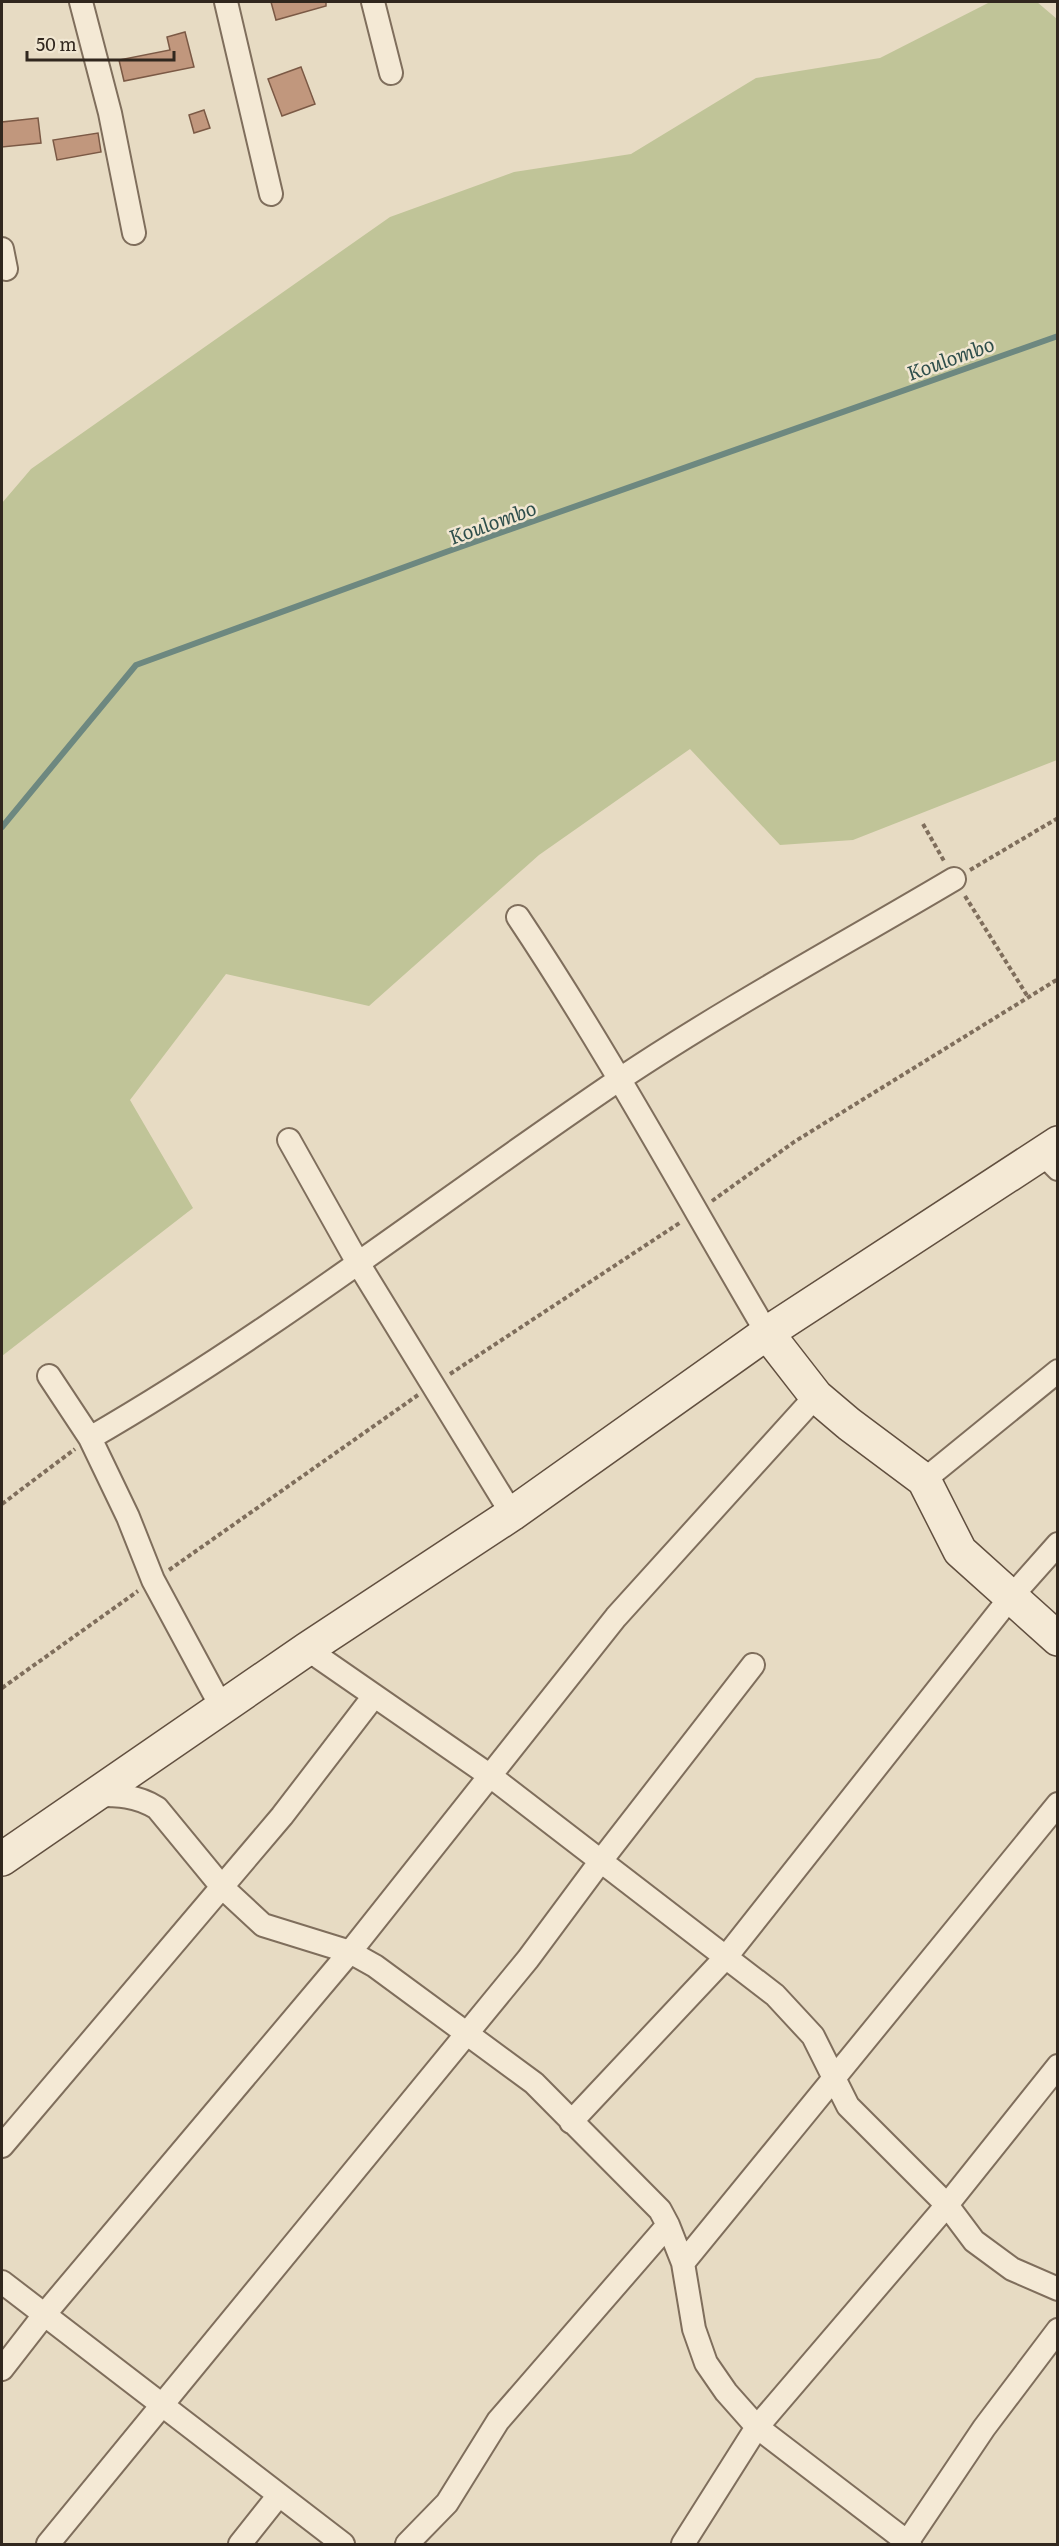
<svg xmlns="http://www.w3.org/2000/svg" width="1059" height="2546" font-family="Literata,serif">
	<rect width="100%" height="100%" fill="#e7dbc3"/>
	<path fill="#c0c498" d="M990 2H1037L1057 19V760L853 840 780 845 690 749 539 855 369 1006 226 974 130 1100 193 1208 2 1356V503L31 469 390 217 514 172 631 154 756 78 880 58Z"/>
	<g fill="none" stroke-linecap="round" stroke-linejoin="round">
		<path stroke="#6d8880" stroke-width="6" d="M2 827 136 665 446 552 1058 336"/>
	</g>
	<path fill="#c1977d" stroke="#7b5945" stroke-width="1.5" d="M271 2H326V6L276 20Z
		M185 32 194 67 124 81 119 60 170 50 167 37Z
		M301 67 315 104 282 116 268 79Z
		M204 110 210 128 194 133 189 115Z
		M38 118 41 143 2 147V122Z
		M98 133 101 152 57 160 53 140Z"/>
	<g fill="none" stroke-linecap="round" stroke-linejoin="round">
		<defs>
			<path id="street" d="M81 2 110 113 134 233
				M226 2 271 194
				M373 2 391 73
				M2 249 6 269
				M518 917C608 1052 685 1194 767 1333
				M289 1140 358 1263 512 1514
				M1042 1153 1058 1169
				M49 1376 90 1438 128 1517 153 1580 222 1708
				M90 1438C274 1332 441 1200 617 1081 726 1008 841 946 954 879
				M924 1480 1058 1371
				M307 1649 489 1775 775 1995 813 2036 848 2106 947 2205 974 2241 1012 2269 1058 2289
				M94 1795C118 1795 136 1795 157 1808L222 1887 263 1925 350 1952 375 1966 534 2083 660 2210 668 2225 683 2263 694 2329 706 2363 726 2392 757 2427 910 2544
				M571 2122 726 1957 1010 1598 1058 1544
				M2 2146 282 1816 374 1696
				M683 2263 1058 1804
				M2 2282 343 2544
				M2 2369 44 2315 350 1952 616 1617 816 1396
				M48 2544 528 1959 600 1862 753 1665
				M240 2544 279 2495
				M407 2544 447 2503 498 2421 668 2225
				M683 2544 757 2427 947 2205 1058 2066
				M906 2544 984 2428 1058 2330"/>
			<path id="secondary" d="M767 1333 816 1396 849 1424 924 1480 960 1551 1058 1639
				M2 1859 307 1649 512 1514 767 1333 1058 1143"/>
		</defs>
		<use href="#street" stroke="#7f6e5c" stroke-width="26"/>
		<use href="#secondary" stroke="#614f3f" stroke-width="36"/>
		<path stroke="#7f6e5c" stroke-width="4" stroke-dasharray="4.5 3" stroke-linecap="butt" d="M923 824 944 861
			M970 870 1058 818
			M965 896 1028 997
			M712 1201 794 1142 1058 979
			M450 1374 681 1222
			M2 1504 75 1449
			M169 1570 418 1395
			M2 1688 138 1591"/>
		<use href="#street" stroke="#f4e9d5" stroke-width="22"/>
		<use href="#secondary" stroke="#f4e9d5" stroke-width="33"/>
	</g>
	<g text-anchor="middle" dominant-baseline="central" stroke-width="5" stroke-linejoin="round" paint-order="stroke">
		<g font-size="20" font-style="italic" fill="#2f4f4c" stroke="#f0e6d1">
			<text transform="translate(950 357) rotate(-20)">Koulombo</text>
			<text transform="translate(492 521) rotate(-20)">Koulombo</text>
		</g>
	</g>
	<rect width="1059" height="2546" fill="none" stroke="#31271e" stroke-width="6"/>
	<path d="M27 51v9h147v-9" fill="none" stroke="#31271e" stroke-width="3"/>
	<text x="36" y="51" font-size="18" fill="#31271e" stroke="#f0e6d1" stroke-width="4.5" paint-order="stroke">50 m</text>
</svg>
